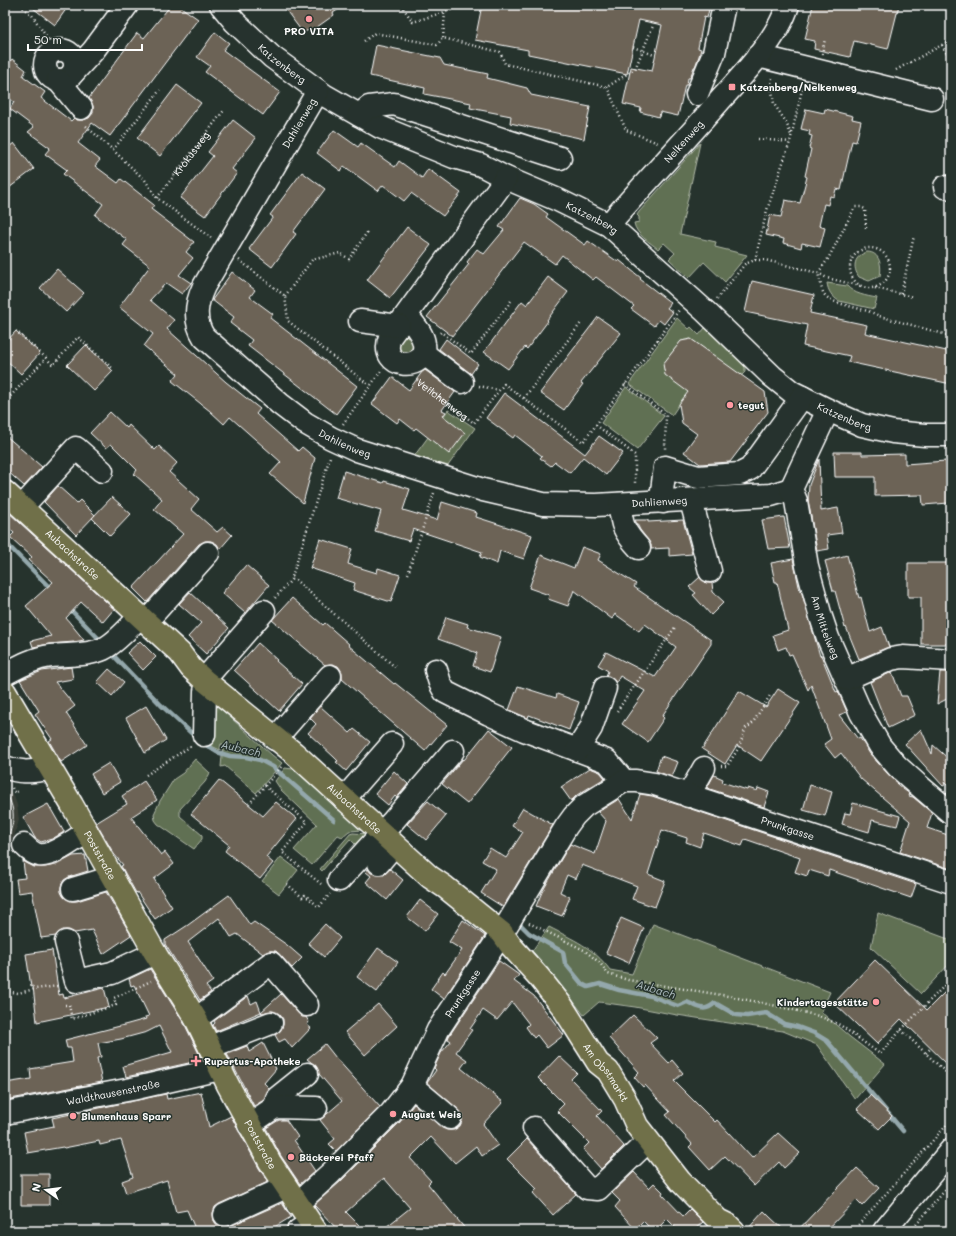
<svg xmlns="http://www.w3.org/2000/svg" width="956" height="1236" font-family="Mali,sans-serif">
	<rect width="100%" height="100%" fill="#26332d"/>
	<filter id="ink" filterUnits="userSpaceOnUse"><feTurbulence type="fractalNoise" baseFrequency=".025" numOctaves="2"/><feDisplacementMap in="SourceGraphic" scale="8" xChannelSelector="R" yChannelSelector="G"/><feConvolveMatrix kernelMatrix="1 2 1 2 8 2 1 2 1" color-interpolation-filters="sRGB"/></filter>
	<g filter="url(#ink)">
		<path fill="#3b4139" d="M5 786 14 796 17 805 19 820 14 837 5 848V833L8 826V809L5 799Z"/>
		<path fill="#607052" stroke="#b0b8a8" d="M700 143 680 234 716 242 715 247 747 255 725 282 704 262 689 278 669 259 675 253 664 243 658 249C650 242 636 235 634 223L639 222V217L637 215 639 212Z
			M867 252C880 252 882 266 880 276L869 281 859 277C852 267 854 256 867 252Z
			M827 283 847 286C854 294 866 296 877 298L874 309 839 301C832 297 828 291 827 283Z
			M677 318 689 329 691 327 699 335 705 328 745 365V372L741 376 691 339 681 341 663 364 690 393 680 403 672 415 629 384Z
			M404 335 411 336 415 340 412 353 402 354 396 343Z
			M626 387 664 416 637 450 601 423Z
			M448 410 475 428 445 470 412 459Z
			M211 700 272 755 282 763 256 793 225 766 221 767 223 744H221L220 750 201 741Z
			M195 759 210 773 205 782 180 809V816L202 835V839L194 849 158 824 155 820 154 814 160 801 174 779 183 773Z
			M285 768 293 769 363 830 349 831 342 837 338 835 312 865 294 850 317 824 281 790 275 781Z
			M353 833 368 834 359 848 350 839 322 871 320 869 350 834Z
			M281 857 298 870 279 894 262 881Z
			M878 913 951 940V962L921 994 871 947Z
			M653 924 830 992 821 1012 850 1037 885 1064 855 1099 817 1045 783 1031 742 1025 677 1015 635 1007 599 1002 584 1015 557 980 532 951 549 927C574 940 593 947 610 970L632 974Z"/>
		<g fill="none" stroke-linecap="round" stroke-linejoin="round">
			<path stroke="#94a8ac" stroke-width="4.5" d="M5 542 51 589
				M69 608 101 641
				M113 655 161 705 200 741 217 752 230 756 246 757 260 760 273 767 334 820
				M520 924 529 933 563 952 565 963 582 984 588 987 600 984 619 990 651 996 678 1006 687 1002C699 1007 704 1013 715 1003L736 1015 747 1016 766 1013 784 1024 798 1027 814 1033 827 1041 903 1131"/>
		</g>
		<path fill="#6c6356" stroke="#fff" d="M29 5H69L55 25Z
			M171 5H178L198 19 110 136 92 123 78 143 100 160 95 166 118 183 121 179 154 205 151 209 194 242 186 252 193 258 179 275 191 283 182 294 166 283 150 300 174 320 167 329 226 382 260 409 256 414 298 451 302 447 315 458 303 503 270 474 281 462 230 417 224 424 210 411 172 381 178 374 144 346 153 334 119 307 150 266 123 245 127 240 95 215 103 204 63 174 67 170 45 154 50 148 28 132 34 127 10 109 14 102 5 95V68L12 59 26 70 23 76 45 92 41 98 71 121 74 118 77 120H83L89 118 93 113V106L89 98 137 33 144 38Z
			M282 5H345L333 13 334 15 310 32 308 30 303 33Z
			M482 5H710L707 18 704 17 698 48 701 49 699 56 695 67H694L690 78H688L687 85H685L678 116 660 112 659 117 640 112 641 108 623 104 631 67 652 71 662 25 639 20 627 74 528 54V50L475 40Z
			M813 5H899L888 49 854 41 850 57 814 49 815 41 805 39Z
			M215 32 229 43 223 50 280 92 263 115 205 72 210 66 197 57Z
			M376 45 440 58 444 65 488 74 487 78 527 88 531 95 590 107 584 139 510 123 511 116 470 108 471 103 424 94 425 88 370 76Z
			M177 85 201 103 160 156 137 138Z
			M806 109 824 113 825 109 853 116 852 119 861 121 856 142 852 141 841 190 836 189 834 197 830 196 828 205 824 204 819 226 825 228 820 247 802 243 801 248 783 243 784 239 766 235 770 215 781 217 785 200 800 203 807 177 805 176 811 149 809 148 812 136 809 135 810 131 801 129Z
			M233 120 256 138 232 169 237 173 205 216 180 198 213 156 208 152Z
			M334 130 358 147 361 143 395 167 399 161 422 178 428 169 461 193 443 216 411 193 404 201 383 185 378 191 344 166 341 171 317 153Z
			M14 143 34 169 5 191V150Z
			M302 172 325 189 293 232 296 234 272 267 249 249 273 217 270 215Z
			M520 198 534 204 548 214 546 217 585 245 588 241 618 262 619 260 641 278 640 279 671 303 667 308 673 312 664 324 659 320 654 326 631 309 634 306 596 277 593 280 562 255 555 264 524 242 452 336 427 317 469 264 467 262 477 249 484 254 504 230 499 227Z
			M407 227 431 245 390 298 367 280Z
			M57 269 84 293 66 312 40 288Z
			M232 272 255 290 250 297 273 314 270 318 357 386 336 414 248 346 252 340 230 323 234 317 212 300Z
			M548 277 568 292 547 320 548 321 527 349 525 347 508 369 484 352 522 301 527 305Z
			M752 281 814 295 810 313 867 325 865 333 951 352V384L848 362 850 356 803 346 807 325 745 312Z
			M598 317 621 333 581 383 583 384 564 410 540 393Z
			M16 331 40 353 21 374 5 359V343Z
			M446 339 478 364 471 374 439 349Z
			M691 339 765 392 768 412 730 462 700 464 684 452 697 434 682 423 679 404 688 392 665 375 663 364 681 341Z
			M86 345 113 371 94 391 67 365Z
			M425 370 455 392 442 410 446 412 443 416 465 433 449 454 416 428 414 430 400 419 397 423 372 404 392 377 409 390 422 372Z
			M504 393 585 454 599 436 623 453 606 475 583 457 570 473 555 462 551 466 540 458 542 456 515 435 513 438 486 418Z
			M110 412 127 428 129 425 155 450 159 446 177 463 169 472 199 499 191 509 217 532 223 527 232 535 220 549 217 544 211 541H205L199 544 147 602 133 588 183 534 154 509 162 499 134 474 137 470 111 444 106 448 90 433Z
			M5 435 42 467 24 486 5 469Z
			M834 452H862V455L905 454V464L946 461 949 503 923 505 922 495 875 496V477H835Z
			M819 459 821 511 838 508 842 533 827 535 829 549 817 551 808 500 809 485Z
			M344 471 383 483 384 481 410 489 403 510 437 520 442 502 477 513 476 517 532 535 524 559 500 551 497 564 480 557 482 552 413 529 409 541 375 531 381 511 336 498Z
			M58 486 77 503 80 500 95 515 76 535 44 502Z
			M112 497 131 514 110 536 92 518Z
			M7 511 114 609 103 622 81 602 66 618 84 640 74 642 49 644 33 647 31 641 51 636 26 606 53 582 29 560 32 557 10 537 14 533 5 525V514Z
			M784 517 790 548 768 549 762 520Z
			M635 520H648V522L683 520 692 554 669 556V548L651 549V545L648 540 640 530Z
			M320 539 352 549 348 564 377 573 378 568 400 575 391 602 353 590 355 583 310 568Z
			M582 547 601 554 598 560 636 584 634 587 711 640V644L662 716 664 718 648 742 622 724 645 691 620 676 616 683 614 680 609 676H606L608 671 598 665 606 652 655 677 676 647 645 624 639 631 615 614 612 619 574 590 568 606 548 599 549 595 529 588 541 555 574 568Z
			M847 555 859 598 861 597 870 632 882 627 889 647 859 659 846 627 845 628 835 591H833L825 561Z
			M793 559 800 591 801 590 820 656 821 655 836 692 838 691 847 712 839 715 858 739 860 738 870 754 888 774 898 783 897 784 903 789 910 794 909 796 913 797 932 813 927 828 951 836V869L900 852 910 821 861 779 841 753 835 758 824 744 831 739 811 685 808 690 792 654 789 655 786 647 778 650 773 635 788 630 777 582H775L771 563Z
			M908 563H951V644H921V597H908Z
			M246 565 269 585 245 613 222 593Z
			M700 577 706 583H712L713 592 724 602 711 615 693 595 696 593 689 587Z
			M190 592 229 628 206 654 188 637 201 623 179 604Z
			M292 598 323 625 325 623 349 644 348 645 394 684 395 683 447 725 425 751 342 679V672L338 666 332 664 325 665 272 620Z
			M446 617 468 624 467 627 501 637 490 672 473 666 477 653 438 639Z
			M140 641 156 657 143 670 127 653Z
			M258 643 277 660 276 661 302 684 279 711 234 670Z
			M71 667 73 679 55 682 75 706 66 713 87 745 61 762 49 741 52 739 35 714 39 711 20 680 42 671Z
			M109 669 124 682 112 696 97 682Z
			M892 672 901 696H907L915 715 888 728 870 682Z
			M940 672H951V697L937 704Z
			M518 686 556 698 557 694 579 702 569 730 529 715 528 718 509 710Z
			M778 689 800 703 761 761 737 745 725 764 702 749 739 691 766 707Z
			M146 706 166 740 145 753 126 718Z
			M320 706 350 733 354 729 370 742 346 771 336 762 338 761 334 757 308 733 316 724 310 718Z
			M489 729 512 747 467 804 442 784 463 759 464 760Z
			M921 729 932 754 933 745 951 761V788L944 782 945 785 943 786 905 744Z
			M661 756 678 762 672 777 656 771Z
			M109 763 120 782 102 793 91 774Z
			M590 768 600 772 605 778 577 795 571 801 561 787Z
			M394 771 408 784 397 798 395 796 388 805 375 794Z
			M714 775 723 779 722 782 747 790 748 788 757 791 758 788 769 792 764 807 707 788Z
			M219 780 263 816 276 802 297 819 266 857 273 863 260 879 225 851 229 845 191 814Z
			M144 781 157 800 131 817 161 855 165 852 174 864 154 879 172 907 155 919 137 892 136 893 121 866 123 865 114 854 96 823 127 804 122 796Z
			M810 785 832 792 825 816 803 810Z
			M640 794 652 796 916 884 911 898 829 870 828 876 809 870 807 876 795 872 800 858 745 839 742 846 704 833 700 847 686 842 687 838 662 830 648 874 665 881 655 907 632 899 637 886 582 865 576 879 567 875 560 892 570 897 562 916 536 906 542 892 570 844 595 854 606 821 598 812 619 799 632 819Z
			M428 801 446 816 426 840 407 824Z
			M853 803 900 816 897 826 872 820 869 832 842 824 845 813 850 814Z
			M48 804 64 832 52 839 41 842 35 838 23 817Z
			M523 808 553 825 503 907 481 893 496 869 482 861 490 848 506 858 523 832 512 826Z
			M85 855 88 871 69 877 64 880 61 886V892L65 898 71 901H77L106 892 131 935 103 954 92 930 75 933 69 930H63L58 933 56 936 41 938 32 891 18 893 16 879 25 878 23 861 34 867H45L56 865 73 856Z
			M368 869 371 873 377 875H384L390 869 403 880 387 900 366 882 371 876 366 872Z
			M229 895 250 925 254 922 287 945 302 958 292 968 280 955 276 951H269L263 954 237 934 231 937 219 918 188 942 213 981 206 986 211 992 200 1000 165 944V940L188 925Z
			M420 900 438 914 425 931 407 917Z
			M621 918 644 928 629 963 606 953Z
			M463 920 485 936 444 999 431 989 443 972 445 974 462 950 449 942Z
			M325 924 340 938 324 957 308 943Z
			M378 948 398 962 377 992 357 977Z
			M52 950 59 995 63 994 64 998 104 988 109 1007 37 1022 33 986 31 987 26 954Z
			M875 960 927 1010 951 986V1068L901 1019 877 1044 834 1003Z
			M499 961 519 975 514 981 534 996 564 1035 547 1048 537 1035 534 1038 526 1027 529 1024 512 1002 497 1020 483 1010 470 1029 472 1030 456 1052 467 1060 461 1068 503 1102 483 1124 498 1145 482 1156 476 1146 455 1163 431 1137 410 1158 431 1181 428 1184 467 1231H381L410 1208 384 1178 346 1212 365 1231H339L314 1205 340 1182 400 1122 414 1104 442 1128 447 1130H454L460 1126 462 1121V1114L458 1109 427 1083 436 1070 434 1068 441 1053 451 1041 448 1039 449 1036Z
			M150 969 185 1025 202 1060 126 1077 123 1066 172 1052 159 1026 147 1032 121 1039 98 1043 101 1057 97 1058 102 1082 5 1100V1083L31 1079 30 1069 73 1062 71 1048H67L65 1040 128 1024 146 1019 145 1017 149 1016 134 985 131 986 129 979Z
			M281 994 298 1013 302 1017H306L309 1022 307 1025 311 1028 292 1048 285 1039 279 1042 275 1035 280 1031 283 1025V1019L279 1014 272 1011 262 1013 261 1012Z
			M248 996 251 1004 257 1001 261 1012 216 1031 213 1025 215 1023 214 1021Z
			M378 1004 397 1026 365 1055 345 1032Z
			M633 1015 657 1038 650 1043 669 1063 672 1060 683 1073 674 1081 715 1122 717 1120 752 1158 778 1133 800 1153 784 1168 779 1162 754 1186 725 1156 710 1170 689 1147 692 1144 666 1115 670 1112 645 1085 643 1087 634 1077 639 1072 609 1038Z
			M263 1043 276 1069 264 1083 269 1088 264 1100 254 1106 227 1054 247 1046 249 1052Z
			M325 1044 336 1058 380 1107 336 1151 329 1144 335 1139 320 1120 342 1101 319 1074 316 1066 307 1059Z
			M559 1056 577 1073 571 1079 602 1111 597 1116 624 1146 601 1169 583 1149 589 1143 557 1111 564 1104 538 1078Z
			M201 1092 209 1127 231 1116 259 1168 268 1182 219 1204 215 1207 213 1213 214 1221 217 1225 223 1227 230 1226 282 1203 291 1217 268 1231H196L187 1210 176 1212 167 1180 126 1193 122 1181 133 1177 121 1140 100 1145 99 1141 64 1148 63 1147 28 1153 24 1132 54 1126 52 1118 166 1094 167 1099Z
			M870 1095 892 1116 879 1129 857 1109Z
			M279 1120H286L298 1137 294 1140 315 1171 300 1184 281 1156 266 1128Z
			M527 1139 576 1194 553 1215 533 1193 537 1189 507 1159Z
			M857 1168 879 1188 862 1206 856 1200 826 1231H797Z
			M634 1172 649 1188 654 1183 663 1192 662 1194 683 1216 690 1209 703 1222 693 1231H679L667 1219 655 1231H653L643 1221 635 1229 615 1207 620 1201 612 1193Z
			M21 1174H49V1205H21Z
			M764 1211 770 1217 785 1231H746Z"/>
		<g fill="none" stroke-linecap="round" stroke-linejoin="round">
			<defs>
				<g id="minor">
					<path id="s3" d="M221 5 235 22 272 57 324 95 380 127 454 157 481 165 506 178 558 200 609 225 706 312 772 376 792 392 828 410 862 425 893 432 925 435H951"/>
					<circle cx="60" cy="65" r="15"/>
					<path d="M758 56 932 99"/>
					<path d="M72 74 93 51 127 5"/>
					<path d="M58 80 81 108"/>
					<path id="s4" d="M318 91 204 286C196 303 193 320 204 337L280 404 305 423 331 438 357 450 483 490 543 504 596 505 771 495 791 489"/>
					<path d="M697 94 714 53 724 5"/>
					<path d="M359 115 369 107 394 104 560 158"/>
					<path d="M945 187 951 188"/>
					<path id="s5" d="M609 225 617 215C652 176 688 137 723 97 745 73 779 36 788 5"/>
					<path d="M407 315C413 324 423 333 424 344 429 372 377 371 390 337L506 178"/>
					<path d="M360 321 399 326"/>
					<path d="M423 353 462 382"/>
					<path id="s6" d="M828 410 791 489 796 501 807 566 821 617 828 638 861 713 880 746 897 766 917 784 951 813"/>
					<path d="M691 501 710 571"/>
					<path d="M663 502 662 491 665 467 698 477 740 474 750 469 802 397"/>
					<path d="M620 504C621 525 624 532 639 548"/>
					<path d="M22 507 76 448 102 471"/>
					<path d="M146 622 208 553"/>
					<path d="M436 670 440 683 445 692 489 714 524 730 607 761 624 781"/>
					<path d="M5 674C20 666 34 658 51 656 67 654 87 656 103 649 114 644 131 626 140 616"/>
					<path d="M846 679 891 659 903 657 951 660"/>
					<path d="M204 680 264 611"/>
					<path d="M204 735 205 691 210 686"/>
					<path d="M275 739 330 676"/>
					<path d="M577 750 591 728 605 688"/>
					<path d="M5 767C22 774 33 771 50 769"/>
					<path d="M688 796 704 768"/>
					<path d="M344 799 392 744"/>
					<path d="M24 845C28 849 33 854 39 855 53 857 75 839 87 832"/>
					<path d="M379 863 394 845"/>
					<path d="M339 880 393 821 453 751"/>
					<path d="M73 889 113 877"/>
					<path d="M66 942 76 981 112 973 155 953"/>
					<path d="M196 1019 271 963 307 1005"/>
					<path d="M210 1047 271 1023"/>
					<path d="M412 1086 450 1118"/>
					<path d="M275 1107 277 1098 307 1074"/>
					<path id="s7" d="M5 1113 132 1089 220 1069"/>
					<path d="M249 1125 275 1107 316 1108"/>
					<path d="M534 1128 587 1188 598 1189 648 1141"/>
					<path id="s8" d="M297 1204 331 1173 391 1113 412 1086 438 1030 502 933 566 827 574 816 584 806 624 781H636L655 784 951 882"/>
					<path d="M225 1215 286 1187"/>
					<path d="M298 1231 310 1223"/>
					<path d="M884 1231 951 1150"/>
				</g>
				<g id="major">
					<path id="s9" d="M5 492 180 653 191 668 204 680 294 753 430 877 445 887 502 933 511 946 539 977 562 1006 598 1063 608 1071 625 1099 637 1126 680 1181 718 1220 728 1225 734 1231"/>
					<path id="s10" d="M5 692 72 805 155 953 196 1019 228 1085 270 1162 316 1231"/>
				</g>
			</defs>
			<use href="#minor" stroke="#fff" stroke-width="25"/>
			<use href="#major" stroke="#fff" stroke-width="25"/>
			<g stroke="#fff" stroke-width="2.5" stroke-dasharray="1 3" stroke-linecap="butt">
				<path d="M20 5 32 15 49 41"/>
				<path d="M401 5 413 22 466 5"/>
				<path d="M443 38 445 12"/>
				<path d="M364 41 375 33 437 45 443 38 500 52 505 64 607 87 635 69 653 26"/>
				<path d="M942 45 951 62"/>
				<path d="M633 47 654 55"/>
				<path d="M822 54 825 39"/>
				<path d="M896 70 951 40"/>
				<path d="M772 78 771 84 774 104 786 122 791 135"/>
				<path d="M607 87 626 130 658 143"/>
				<path d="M86 126 113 150 145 180 157 198 211 238"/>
				<path d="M758 139 790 142"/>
				<path d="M113 150 160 90"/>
				<path id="s1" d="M157 198 225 109"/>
				<path d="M866 228 865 209 861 207H855L828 259 818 273C819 277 822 292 824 294 832 306 865 307 879 316L951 336"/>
				<circle cx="870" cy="268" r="20"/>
				<path d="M239 260 285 296 288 321 370 386"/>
				<path d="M755 260H765L818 273 827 278 860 286"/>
				<path d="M875 288 913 297"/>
				<path d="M901 294 914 236"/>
				<path d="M285 296 312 260 340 253 349 259 368 231"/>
				<path d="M717 299 745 264 755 260 767 210 790 142 803 85"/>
				<path d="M440 333 441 332 471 354 511 301"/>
				<path d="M46 358 53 365 78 337 112 368"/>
				<path id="s2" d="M417 380 474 423 504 384 583 442 596 425 630 451 635 455V485"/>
				<path d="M625 384 666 415 665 449"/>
				<path d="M479 386 498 390"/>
				<path d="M524 398 581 323"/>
				<path d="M5 402 46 358 16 331"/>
				<path d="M343 424 381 371"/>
				<path d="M596 425 679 310"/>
				<path d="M408 574 434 493"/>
				<path d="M292 577 395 667"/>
				<path d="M275 598 291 580 330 457"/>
				<path d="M617 711 676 626"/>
				<path d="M721 766H727L738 749 746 728 752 724 771 694"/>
				<path d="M146 775 191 746"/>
				<path d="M265 786 307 822 282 852 321 884"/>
				<path d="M12 788 13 791 16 793 19 789"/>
				<path d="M249 804 282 766"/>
				<path d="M287 884 303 898 305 895 319 907 330 894"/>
				<path d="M529 923 584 950 600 963 608 974 628 980 728 996 777 1006 819 1016 840 1025 880 1054 901 1030 951 979"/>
				<path d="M5 991 18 993 35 989 58 986"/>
				<path d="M65 1005H69L72 1019 116 1005 114 998 151 981"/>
				<path d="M901 1030 951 1077"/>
				<path d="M926 1053 931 1048"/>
				<path d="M853 1231 951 1120"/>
				<path d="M911 1231 951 1183"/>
			</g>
			<use href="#minor" stroke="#26332d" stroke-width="22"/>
			<use href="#major" stroke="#70704a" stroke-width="22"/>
			<path stroke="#fff" stroke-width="1" d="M5 792C16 807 16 825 5 841"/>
		</g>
	</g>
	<g fill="#ff9aa2" stroke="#26332d" stroke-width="1.5">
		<circle cx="309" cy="19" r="4"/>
		<rect x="728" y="83" width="8" height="8" rx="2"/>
		<circle cx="730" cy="405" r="4"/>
		<circle cx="876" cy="1002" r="4"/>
		<path d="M194 1055h4v4h4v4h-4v4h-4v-4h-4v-4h4z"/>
		<circle cx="393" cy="1114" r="4"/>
		<circle cx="73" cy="1116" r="4"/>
		<circle cx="291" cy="1157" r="4"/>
	</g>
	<g text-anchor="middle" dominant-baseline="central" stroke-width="3" stroke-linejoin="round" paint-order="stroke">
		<g font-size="10" font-weight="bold" fill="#fff" stroke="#26332d" text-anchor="start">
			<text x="309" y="31" text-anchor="middle">PRO VITA</text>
			<text x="740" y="87">Katzenberg/Nelkenweg</text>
			<text x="738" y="405">tegut</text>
			<text x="868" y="1002" text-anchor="end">Kindertagesstätte</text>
			<text x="204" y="1061">Rupertus-Apotheke</text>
			<text x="401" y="1114">August Weis</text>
			<text x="81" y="1116">Blumenhaus Sparr</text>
			<text x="299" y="1157">Bäckerei Pfaff</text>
		</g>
		<g font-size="10" fill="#fff" stroke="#26332d">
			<text stroke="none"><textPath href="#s3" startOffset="85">Katzenberg</textPath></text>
			<text transform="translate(299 123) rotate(-59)">Dahlienweg</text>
			<text stroke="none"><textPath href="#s5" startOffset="112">Nelkenweg</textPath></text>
			<text stroke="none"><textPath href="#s1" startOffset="56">Krokusweg</textPath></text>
			<text stroke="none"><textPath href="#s3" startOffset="433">Katzenberg</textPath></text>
			<text stroke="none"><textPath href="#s2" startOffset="32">Veilchenweg</textPath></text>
			<text stroke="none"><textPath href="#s3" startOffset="757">Katzenberg</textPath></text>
			<text stroke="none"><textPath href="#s4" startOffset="457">Dahlienweg</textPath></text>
			<text stroke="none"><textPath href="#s4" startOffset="781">Dahlienweg</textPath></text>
			<text stroke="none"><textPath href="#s9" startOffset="92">Aubachstraße</textPath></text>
			<text stroke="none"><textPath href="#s6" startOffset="230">Am Mittelweg</textPath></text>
			<text stroke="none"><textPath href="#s9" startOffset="472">Aubachstraße</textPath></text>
			<text stroke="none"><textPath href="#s8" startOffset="713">Prunkgasse</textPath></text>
			<text stroke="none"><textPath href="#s10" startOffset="189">Poststraße</textPath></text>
			<text stroke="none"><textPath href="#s8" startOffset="271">Prunkgasse</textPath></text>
			<text stroke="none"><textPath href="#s9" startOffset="840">Am Obstmarkt</textPath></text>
			<text stroke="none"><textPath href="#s7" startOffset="110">Waldthausenstraße</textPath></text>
			<text stroke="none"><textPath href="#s10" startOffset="520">Poststraße</textPath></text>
		</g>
		<g font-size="11" font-style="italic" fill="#afbec0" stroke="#26332d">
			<text transform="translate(241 748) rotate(13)">Aubach</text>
			<text transform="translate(656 989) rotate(17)">Aubach</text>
		</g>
	</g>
	<rect width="956" height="1236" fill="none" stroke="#26332d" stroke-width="20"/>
	<rect x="10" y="10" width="936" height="1216" fill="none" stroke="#fff" stroke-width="1.5" filter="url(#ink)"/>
	<g transform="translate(46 1190) rotate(284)" stroke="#26332d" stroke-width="3" paint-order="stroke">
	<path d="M0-3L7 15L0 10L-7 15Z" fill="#ffffff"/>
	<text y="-6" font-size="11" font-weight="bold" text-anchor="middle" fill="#ffffff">N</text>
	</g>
	<path d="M28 44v6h114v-6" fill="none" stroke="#ffffff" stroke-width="2"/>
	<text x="34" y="44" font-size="12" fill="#ffffff" stroke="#26332d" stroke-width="3" paint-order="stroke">50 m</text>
</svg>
